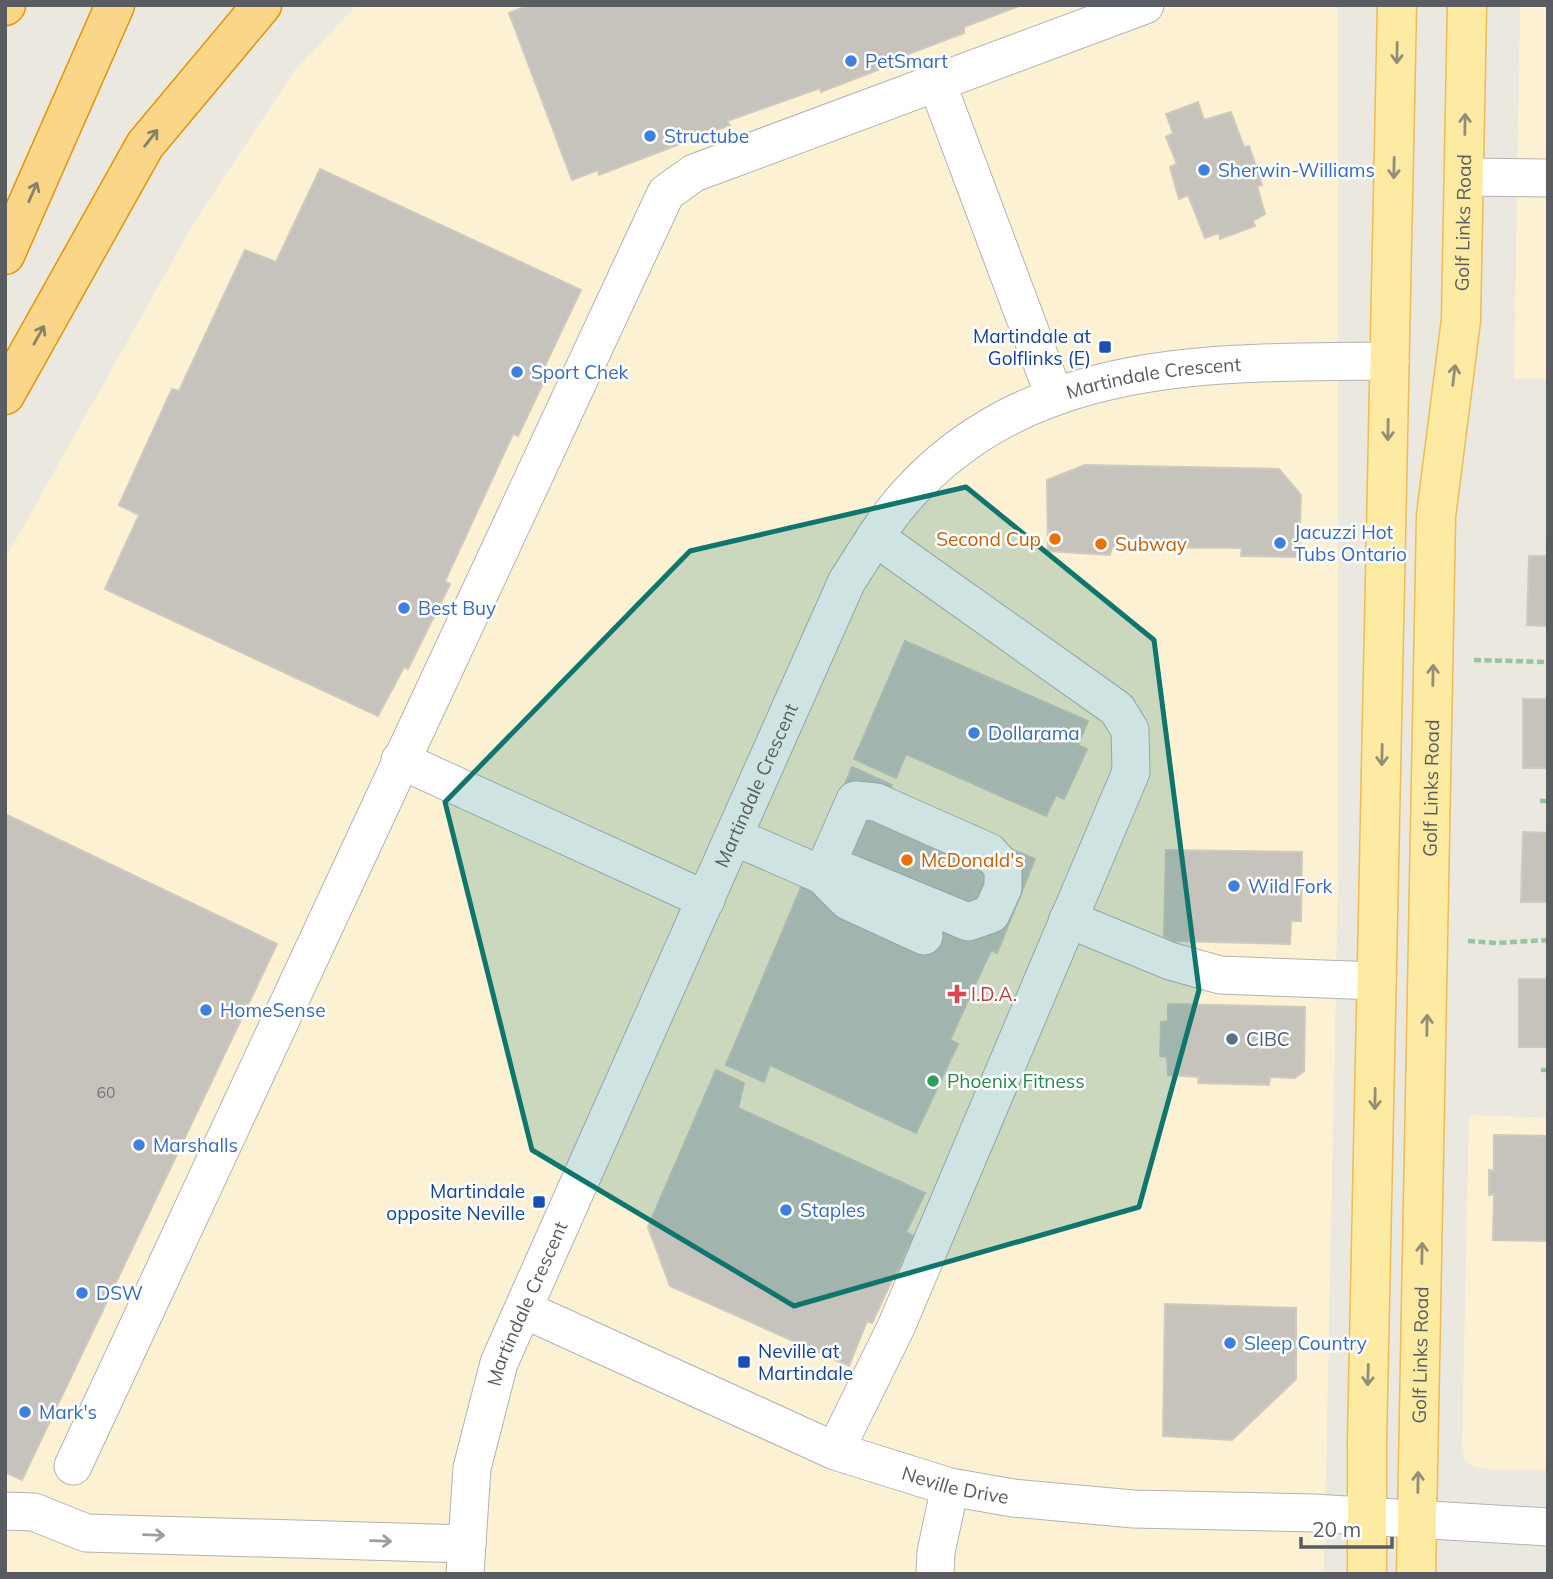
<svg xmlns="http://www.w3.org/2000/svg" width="1553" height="1579" font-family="Mulish,sans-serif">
	<rect width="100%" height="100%" fill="#ebe8e0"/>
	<path fill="#fcf1d3" d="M357 5H1338V884L1324 1574H5V559L196 219 295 70Z
		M1520 5H1548V379H1514Z
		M1469 1115 1548 1118V1470L1487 1469 1474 1467 1465 1460 1462 1447Z"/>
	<path fill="#c6c3bd" stroke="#d0c9be" stroke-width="2" d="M530 5H1022L964 27V33L908 54 909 58 821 92 820 88 727 121 730 125 599 175 598 170 572 180 509 13Z
		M1198 102 1204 120 1231 112 1244 147 1249 146 1262 185 1257 186 1265 214 1253 221 1255 226 1220 239 1219 233 1205 238 1188 195 1179 199 1170 167 1177 164 1166 137 1173 133 1166 114Z
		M320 169 581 290 542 372 548 373 518 436 513 434 445 581 450 584 408 669 404 667 378 716 105 589 139 515 119 505 172 389 179 391 245 250 276 262Z
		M1085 465 1279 469 1301 495 1299 557 1241 556 1242 548 1112 547 1110 555 1048 551 1047 480Z
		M1529 556H1548V626L1527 625Z
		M905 641 1088 721 1078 745 1087 749 1064 799 1056 795 1046 816 906 754 896 778 854 759Z
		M1523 699H1548V768H1523Z
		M852 767 892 785 888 796 1035 859 997 953 991 950 950 1040 958 1044 916 1133 770 1065 764 1082 726 1065Z
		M5 814 277 944 22 1480 5 1472Z
		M877 815 971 856 968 863 985 871 968 908 838 858 855 821 871 828Z
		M1523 832 1548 833V902H1521Z
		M1166 850 1302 852 1301 921H1291L1290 944 1175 941 1164 936Z
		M1519 979H1548V1047H1519Z
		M1168 1004 1305 1007 1304 1071 1295 1078 1270 1077 1269 1085 1198 1083 1199 1077 1168 1075 1167 1057 1160 1056 1161 1022 1168 1021Z
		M716 1070 744 1083 738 1108 925 1193 906 1232 913 1236 872 1323 867 1321 849 1366 670 1286 648 1227Z
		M1494 1135 1548 1136V1241L1493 1240 1494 1194 1489 1195V1170L1494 1171Z
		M1165 1304 1296 1308V1379L1232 1440 1163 1436Z"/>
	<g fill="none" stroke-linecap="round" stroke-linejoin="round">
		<defs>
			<g id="minor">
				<path d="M937 83 1054 395"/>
				<path d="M1464 177 1548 178"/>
				<path d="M400 760 706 900"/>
				<path d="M855 800 876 802 989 852 1003 867V888L991 914 968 922 849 873 822 875Z"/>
				<path d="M735 837 822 875 848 901 924 936"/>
				<path d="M1068 919 1170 961 1220 975 1377 981"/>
				<path id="s1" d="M525 1310 835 1451 950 1487 1013 1498 1133 1509 1313 1513 1548 1527"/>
				<path d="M835 1451 896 1327 1131 772 1130 730 1117 709 875 537"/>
				<path d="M73 1466 666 193 694 173 1145 5"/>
				<path d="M5 1511 34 1512 86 1533 467 1544"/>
				<path id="s2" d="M465 1574 472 1468 499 1363 847 581C866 552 884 520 908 494 1034 355 1218 363 1390 361"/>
				<path d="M935 1574 936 1552 950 1487"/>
			</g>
			<g id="major">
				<path d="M1367 1574V1442L1397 5"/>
				<path id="s3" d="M1416 1574 1436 516 1461 320 1467 5"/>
			</g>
			<path id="highway" d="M5 6 6 5
				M5 255 115 5
				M5 395 145 145 262 5"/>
		</defs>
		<use href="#minor" stroke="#b1b3b7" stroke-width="39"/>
		<use href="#major" stroke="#edbb57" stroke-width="41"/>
		<use href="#highway" stroke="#e59406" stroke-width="41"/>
		<path stroke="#96c3a0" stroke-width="4.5" stroke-dasharray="7 3.5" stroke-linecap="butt" d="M1548 550V541
			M1474 660 1548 662
			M1540 801H1548
			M1468 941 1496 943 1548 940
			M1541 1070H1548"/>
		<use href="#minor" stroke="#fff" stroke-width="37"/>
		<use href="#major" stroke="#fdeaa3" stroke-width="38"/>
		<use href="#highway" stroke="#fad788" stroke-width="38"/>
	</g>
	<defs><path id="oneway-shaft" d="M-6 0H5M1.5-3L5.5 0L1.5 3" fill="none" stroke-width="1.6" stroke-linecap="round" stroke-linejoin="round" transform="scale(1.75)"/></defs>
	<g stroke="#928e77">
		<use href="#oneway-shaft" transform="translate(1397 53) rotate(91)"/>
		<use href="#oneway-shaft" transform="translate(1465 124) rotate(-89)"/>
		<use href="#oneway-shaft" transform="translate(1394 168) rotate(91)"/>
		<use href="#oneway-shaft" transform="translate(1454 375) rotate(-83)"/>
		<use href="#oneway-shaft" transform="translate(1388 430) rotate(91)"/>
		<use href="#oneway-shaft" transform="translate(1433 675) rotate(-89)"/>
		<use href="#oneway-shaft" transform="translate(1382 755) rotate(91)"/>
		<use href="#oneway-shaft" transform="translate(1427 1025) rotate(-89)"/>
		<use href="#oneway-shaft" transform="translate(1375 1099) rotate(91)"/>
		<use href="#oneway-shaft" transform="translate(1422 1253) rotate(-89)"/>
		<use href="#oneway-shaft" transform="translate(1368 1375) rotate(92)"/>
		<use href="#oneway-shaft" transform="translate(1418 1482) rotate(-89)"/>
	</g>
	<g stroke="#89816c">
		<use href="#oneway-shaft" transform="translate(151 138) rotate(-52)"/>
		<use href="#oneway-shaft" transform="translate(33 192) rotate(-66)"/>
		<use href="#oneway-shaft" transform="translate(39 335) rotate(-61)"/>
	</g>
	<g stroke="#9b9da0">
		<use href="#oneway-shaft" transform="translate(154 1535) rotate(2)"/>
		<use href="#oneway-shaft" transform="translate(381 1541) rotate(2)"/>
	</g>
	<path fill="#0f766e" fill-opacity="0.2" stroke="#0f766e" stroke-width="5" stroke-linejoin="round" d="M966 487 1154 640 1199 990 1139 1207 794 1306 532 1150 445 802 690 551Z"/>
	<g fill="#3f7fe0" stroke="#fff" stroke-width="2.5">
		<circle cx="851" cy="61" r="7"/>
		<circle cx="650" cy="136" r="7"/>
		<circle cx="1204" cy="170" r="7"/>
		<circle cx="517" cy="372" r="7"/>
		<circle cx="1280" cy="543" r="7"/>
		<circle cx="404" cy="608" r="7"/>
		<circle cx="974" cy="733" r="7"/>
		<circle cx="1234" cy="886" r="7"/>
		<circle cx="206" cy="1010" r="7"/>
		<circle cx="139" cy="1145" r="7"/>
		<circle cx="786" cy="1210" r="7"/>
		<circle cx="82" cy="1293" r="7"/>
		<circle cx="1230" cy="1343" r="7"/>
		<circle cx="25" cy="1412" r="7"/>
	</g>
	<g fill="#1a4fb4" stroke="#fff" stroke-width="2.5">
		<rect x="1098" y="340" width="14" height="14" rx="3.5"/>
		<rect x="532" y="1195" width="14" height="14" rx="3.5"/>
		<rect x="737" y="1355" width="14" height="14" rx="3.5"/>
	</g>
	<g fill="#e8710a" stroke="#fff" stroke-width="2.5">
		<circle cx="1055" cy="539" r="7"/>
		<circle cx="1101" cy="544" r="7"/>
		<circle cx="907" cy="860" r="7"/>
	</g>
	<path fill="#e0444e" stroke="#fff" stroke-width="2.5" d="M953.5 983.5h7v7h7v7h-7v7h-7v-7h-7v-7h7z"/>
	<circle fill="#5c6f8a" stroke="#fff" stroke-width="2.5" cx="1232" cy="1039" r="7"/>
	<circle fill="#2e9e5b" stroke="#fff" stroke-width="2.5" cx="933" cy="1081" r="7"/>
	<g text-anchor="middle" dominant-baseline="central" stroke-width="5" stroke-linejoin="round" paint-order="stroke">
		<g font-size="16" fill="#747677">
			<text x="106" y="1092">60</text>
		</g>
		<g font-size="19" fill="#366cbe" stroke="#fff" text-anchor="start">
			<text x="865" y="61">PetSmart</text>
			<text x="664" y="136">Structube</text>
			<text x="1218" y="170">Sherwin-Williams</text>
			<text x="531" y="372">Sport Chek</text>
			<text x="1294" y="532">Jacuzzi Hot<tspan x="1294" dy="22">Tubs Ontario</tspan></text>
			<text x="418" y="608">Best Buy</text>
			<text x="988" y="733">Dollarama</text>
			<text x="1248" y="886">Wild Fork</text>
			<text x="220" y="1010">HomeSense</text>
			<text x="153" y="1145">Marshalls</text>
			<text x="800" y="1210">Staples</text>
			<text x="96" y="1293">DSW</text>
			<text x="1244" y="1343">Sleep Country</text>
			<text x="39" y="1412">Mark's</text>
		</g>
		<g font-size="19" fill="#595c60" stroke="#fff">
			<text stroke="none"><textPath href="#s3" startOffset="1353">Golf Links Road</textPath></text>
			<text stroke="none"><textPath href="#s2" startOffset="1456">Martindale Crescent</textPath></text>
			<text stroke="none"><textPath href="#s2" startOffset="847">Martindale Crescent</textPath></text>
			<text stroke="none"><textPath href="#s3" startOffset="786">Golf Links Road</textPath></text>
			<text stroke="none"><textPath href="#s2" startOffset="280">Martindale Crescent</textPath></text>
			<text stroke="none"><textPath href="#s3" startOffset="219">Golf Links Road</textPath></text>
			<text stroke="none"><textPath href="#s1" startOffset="466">Neville Drive</textPath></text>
		</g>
		<g font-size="19" fill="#164399" stroke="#fff" text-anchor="end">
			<text x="1091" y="336">Martindale at<tspan x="1091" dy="22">Golflinks (E)</tspan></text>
			<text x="525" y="1191">Martindale<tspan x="525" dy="22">opposite Neville</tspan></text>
			<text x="758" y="1351" text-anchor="start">Neville at<tspan x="758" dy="22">Martindale</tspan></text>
		</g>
		<g font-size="19" fill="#c56008" stroke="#fff" text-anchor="start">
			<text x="1041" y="539" text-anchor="end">Second Cup</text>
			<text x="1115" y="544">Subway</text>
			<text x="921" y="860">McDonald's</text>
		</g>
		<g font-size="19" fill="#be3a42" stroke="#fff" text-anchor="start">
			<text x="971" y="994">I.D.A.</text>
		</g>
		<g font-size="19" fill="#4e5e75" stroke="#fff" text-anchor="start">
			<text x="1246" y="1039">CIBC</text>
		</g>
		<g font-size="19" fill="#27864d" stroke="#fff" text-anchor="start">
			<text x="947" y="1081">Phoenix Fitness</text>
		</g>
	</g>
	<rect width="1553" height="1579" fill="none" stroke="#595c60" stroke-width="14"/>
	<path d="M1301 1537v10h91v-10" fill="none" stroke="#595c60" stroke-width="3.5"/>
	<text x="1312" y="1537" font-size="21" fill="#595c60" stroke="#ffffff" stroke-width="5" paint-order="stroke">20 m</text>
</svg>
